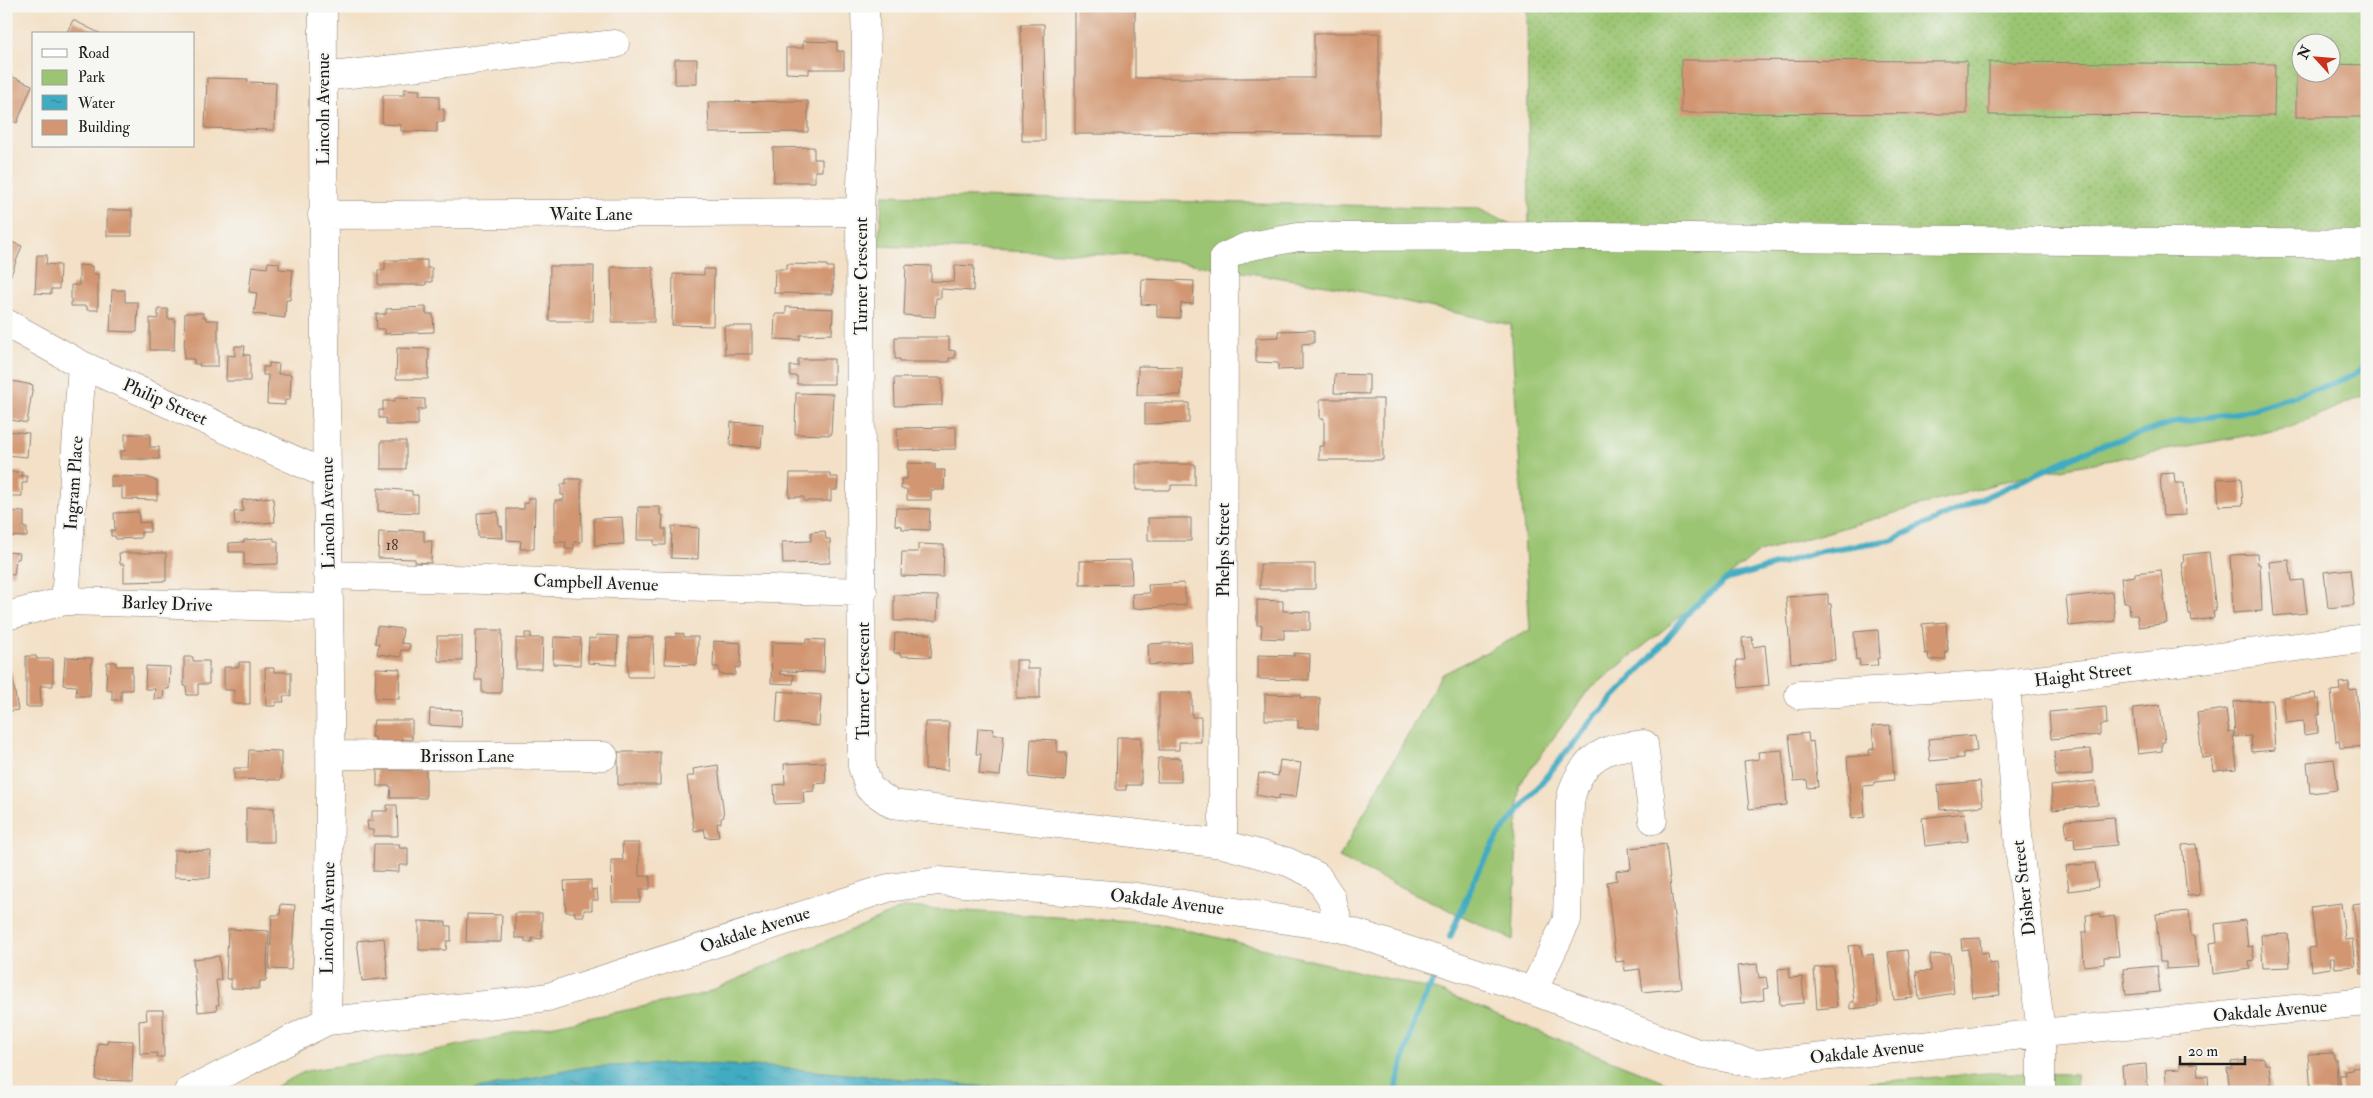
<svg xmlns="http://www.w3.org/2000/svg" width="2373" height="1098" font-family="'IM FELL Double Pica',serif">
	<defs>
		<pattern id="grass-dots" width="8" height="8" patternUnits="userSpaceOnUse" patternTransform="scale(1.25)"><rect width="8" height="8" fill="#9bc572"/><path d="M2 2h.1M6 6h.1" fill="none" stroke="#85a962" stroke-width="1.8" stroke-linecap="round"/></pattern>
		<pattern id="water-ripples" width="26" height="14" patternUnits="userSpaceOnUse" patternTransform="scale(1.25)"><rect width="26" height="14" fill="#41abc1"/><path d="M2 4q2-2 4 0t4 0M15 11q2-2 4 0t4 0" fill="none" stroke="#368a9c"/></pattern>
	</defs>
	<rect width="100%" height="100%" fill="#f6f6f2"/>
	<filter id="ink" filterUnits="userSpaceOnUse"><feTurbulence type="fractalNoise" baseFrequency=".02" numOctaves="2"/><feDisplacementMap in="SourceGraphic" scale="10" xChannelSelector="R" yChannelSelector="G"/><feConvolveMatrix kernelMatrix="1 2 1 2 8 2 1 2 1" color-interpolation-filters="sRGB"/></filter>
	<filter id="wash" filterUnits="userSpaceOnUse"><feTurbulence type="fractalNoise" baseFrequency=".0096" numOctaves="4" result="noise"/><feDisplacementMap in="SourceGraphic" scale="20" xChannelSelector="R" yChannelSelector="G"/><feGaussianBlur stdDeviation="1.12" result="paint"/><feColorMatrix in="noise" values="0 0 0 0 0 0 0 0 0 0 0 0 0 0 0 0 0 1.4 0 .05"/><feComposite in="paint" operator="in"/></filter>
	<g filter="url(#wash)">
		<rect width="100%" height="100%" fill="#f3e0c6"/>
		<path fill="url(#grass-dots)" stroke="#5c7047" fill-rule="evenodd" d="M1527 6H2367V246L1529 233ZM2300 42H2330V72H2300Z"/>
		<path fill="#9bc572" stroke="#5c7047" d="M883 195 1477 208 1529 233 2367 246V394L2289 428 2027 475 1759 552 1587 692 1519 785 1513 940 1339 858 1441 675 1530 630 1511 325 1339 287 1141 256 878 246Z
			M905 907 1162 924 1438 991 1690 1092H265L306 1071 441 1049 703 994Z
			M1988 1073 2076 1074 2077 1092H1749Z"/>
		<path fill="url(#water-ripples)" stroke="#2e646e" d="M685 1063 771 1067 987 1087 1193 1092H463L584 1067Z"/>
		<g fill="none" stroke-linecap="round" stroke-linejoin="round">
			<path stroke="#41abc1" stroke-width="6" d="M1450 937 1477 873 1499 835 1593 719 1650 659 1691 609 1726 580 1821 551 1891 540 2093 448 2176 422 2242 412 2334 383 2353 375 2367 364
				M1395 1092 1414 1021 1433 981"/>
		</g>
		<g id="blocks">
			<path fill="#d29772" d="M1075 6H1135V78H1314V33H1379V135L1075 134Z
				M73 20 101 34H66Z
				M1021 24H1044L1045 141H1022Z
				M803 41 837 42V51H844V69H809V74L786 73V48H803Z
				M675 59H697V84H675Z
				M1681 60 1967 61V114L1681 113Z
				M1989 62 2275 64 2274 116 1989 115Z
				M2296 64H2300V72H2330V64L2367 65V117H2296Z
				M6 74 32 85 17 123 6 118Z
				M207 78 248 79 247 82 276 83 274 130 205 128Z
				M404 89 420 90 419 95 439 96V109H444V122H437V132L401 131V125L382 124 383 95H404Z
				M808 101V132L709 133 708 102Z
				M814 147V159H822V171H815V182H774L773 148Z
				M107 210H132V236H107Z
				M6 240 22 246 9 280 6 279Z
				M37 255H47L46 264 60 265 59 289H51V294L35 293Z
				M385 260H427V268H432V282H426V285H378V270H385Z
				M268 262 279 263V269L293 270 290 300H286L285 318 254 314 257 293 249 292 252 266 267 268Z
				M787 264 827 265V267H833V294L774 293 775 269H787Z
				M79 265 92 266V274H98V310H87V306H71V285H79Z
				M906 265 931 266V281L954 282 955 265 974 266 973 291 941 289V298H936L935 317 904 315Z
				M550 266H594L593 321H549Z
				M611 267H653L654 322H612Z
				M704 269H714L713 326 672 325 673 274 704 275Z
				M1142 279 1194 281 1193 304 1181 303 1180 318 1157 317V305L1141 304Z
				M112 290H125V302H138L137 332 110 331Z
				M426 307V314H433L434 332 385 334V329H377L376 314H386V309Z
				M786 307 833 309 832 334 800 335V340L774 339 775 314H786Z
				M158 309H168V319H175L174 350H150V318L158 319Z
				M185 313H203V317H206V320H218V366H199L200 364H194V359H184Z
				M724 326H752V354H725Z
				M1314 330V343L1302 344V369L1278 370V363L1256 362V338L1279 337 1278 331Z
				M895 337H949V350L955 351V358H949V362H900V359H895Z
				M235 346H245L244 355H250V381H226L227 355 235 356Z
				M397 348 429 349 428 379H396Z
				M798 359H834V384H797V376H790V366H798Z
				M269 363 279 364 278 374H291L290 400H285V405L267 404 268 375H263V367H269Z
				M1138 366 1182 367 1181 395H1137Z
				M1335 374 1369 375V394L1334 393Z
				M894 378H942V405L895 406Z
				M6 380 33 385 27 423 6 419Z
				M796 393 833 394 831 435 795 434Z
				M395 398 425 399V409H418V425H386V418H379V410H383V401H395Z
				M1320 399H1383V460H1319V446H1324V419H1320Z
				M1145 403H1189V423L1145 424Z
				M731 422 763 424 761 447 730 446Z
				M956 427V449L898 450 897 428Z
				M6 431 29 433 27 457 6 455Z
				M125 434H150V447H159V459H120V451H125Z
				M381 441H406V469H381Z
				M907 463 935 464V470H945L944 490H931V500H907V489H901V479H907Z
				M1136 464H1195V485H1171V490H1136Z
				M6 472H22L21 476H27V483H22V496H6Z
				M790 473H830V477H838L837 490H831V501H804V497H789Z
				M2174 473 2175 483H2184L2186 515 2163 516 2160 474Z
				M111 476 146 477 157 481V500L122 499V487H111Z
				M2241 478 2243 505 2219 506 2217 479Z
				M566 479H581L582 542H574V549H565L566 542H555V500H564V495H561V484H566Z
				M378 488 412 491V495H418V513L378 511Z
				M273 497 275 522 235 525 234 512 243 511 242 500Z
				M528 498H535L534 549H520L521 541 507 540V509H524V503H528Z
				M638 507H660V515H663L662 529H666V545H654V540H637Z
				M896 508 930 509 929 530 902 529V526L895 525Z
				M6 511 24 512V528H27V537L6 536Z
				M139 512V523L150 522V532H141V538L116 539 115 536H111V530H115L114 513Z
				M498 512 499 526H502L503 538 478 537 477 513Z
				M622 517 624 544 595 545 594 518Z
				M1148 518H1191V541H1148Z
				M672 526 699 528 698 559 671 558Z
				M399 530 424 531V541H432L431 563 415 562V559L378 558 379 532 399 533Z
				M825 531 826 539H830V563L783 564 782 542 811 541V532Z
				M274 538V541H278V564L244 565V552H229V543L244 542V540Z
				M918 544 944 545 943 577 901 576 902 552H918Z
				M6 552 20 553 19 559H16L14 575 6 574Z
				M2209 552 2216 611 2213 612 2214 618 2192 621 2191 614H2189L2182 563H2184L2183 555Z
				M119 553H166V581L124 582V564H120Z
				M2257 554 2258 564H2260L2262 611 2233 613 2230 555Z
				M1131 560 1132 584 1080 585V561Z
				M2289 560 2292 581 2303 580 2307 613 2274 616 2269 562Z
				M1260 564H1315V589H1260Z
				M2350 569 2354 605 2328 608 2324 572Z
				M2161 570 2167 623 2139 627 2137 615H2130L2129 603H2124L2121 578 2135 576V573Z
				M1184 583 1186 605 1133 609 1132 594 1149 593 1148 585Z
				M2112 592 2115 621 2069 626 2066 597Z
				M1828 594V604H1831L1835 660 1791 663 1786 597Z
				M894 595 938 596 937 621H894Z
				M1257 600 1283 601V611L1310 612V630H1284V639L1261 638 1262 625H1257Z
				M1946 622 1948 651 1945 652 1946 659 1929 660 1928 653 1925 654 1922 624Z
				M377 626 403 629 401 643 410 644 409 650H401V657L377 654 379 644 375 643Z
				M476 630H502L501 693H482V680H475Z
				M1878 630 1880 658H1877L1878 665 1860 666 1859 659 1856 660 1854 632Z
				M525 633H531V638H543L542 669H516V638L525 639Z
				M676 633 684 634V637H698L697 665 665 664 666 637H676Z
				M895 633 932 634 931 657 900 656V653H894Z
				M596 635 618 636 617 665 588 663 589 638 596 639Z
				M437 636H462V661H438Z
				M554 637 581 638 580 665 553 664Z
				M653 637 654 677H628V638Z
				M1752 637 1753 647 1765 645 1769 685 1739 688 1736 660H1745L1742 638Z
				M806 639 825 640 824 672 780 671V674L794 675 793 684 771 683 772 642 806 643Z
				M714 641 741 643 740 668 735 667V675L719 674V667H713Z
				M1191 642 1192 662 1149 665 1148 644Z
				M1294 653 1310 654 1309 680 1258 679V655L1294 656Z
				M26 656H36L37 659H53V686H40L41 707H26Z
				M65 657 92 658 90 696H76L77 686 63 685Z
				M184 657H193V661H209V684H198V695H187L186 686H184Z
				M1016 660H1027V669H1040V698H1016Z
				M107 662H116V666H132V690H121V700H112V690H106Z
				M239 662H250V704H234V690H224V667H239Z
				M146 666 170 667 169 689H164L163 699H154L155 689H145Z
				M265 668H274V672H291V696H283L284 702H276V706H266Z
				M376 668 400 669 399 699 375 698Z
				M11 670 18 710 6 712V671Z
				M2349 682V690L2356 689 2359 720 2367 719V746L2340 748 2339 741 2336 742 2331 691 2340 690 2339 683Z
				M778 691 821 695 819 726 776 722Z
				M1159 693H1192V717H1201V742H1179V750H1159Z
				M2315 693 2316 699H2319L2320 715H2317L2318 733 2304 735 2303 721 2286 723 2283 697Z
				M1265 694 1301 695 1300 698H1320L1319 728H1298V720H1265Z
				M2272 700 2275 750 2252 752 2251 736 2235 737 2233 702Z
				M2160 705 2165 742H2162V751L2138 754 2133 708Z
				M2106 707 2107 724 2100 725V735L2051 739 2049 712Z
				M430 709 462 710 461 727 429 725Z
				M2226 709 2229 733 2233 732 2237 769 2214 771 2212 757 2202 758 2197 713Z
				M374 720H412V740L401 739 400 746H375V737H371Z
				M925 722H949L948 770 925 769Z
				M1890 725 1894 780 1875 782V785L1863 786 1865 817 1852 819 1847 757 1870 755 1869 750 1874 749 1872 726Z
				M978 728 994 729 993 735H1004L1000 776 979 774 981 754H976Z
				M1808 733 1809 742 1813 741 1818 787 1808 788 1807 780 1794 781 1789 735Z
				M1975 735 1977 751 1963 753V758L1930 761 1928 739Z
				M1117 737H1141V785H1126V790H1116Z
				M1031 739 1057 740V752H1067L1065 781 1029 777Z
				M2091 749 2093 773 2056 776 2054 752Z
				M249 750 281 751V780L234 779V768H248Z
				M1782 750 1787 805 1749 809 1744 761 1759 759 1758 752Z
				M618 752H660V785H618Z
				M1158 758H1181V782H1157Z
				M2334 759 2338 790 2310 793 2307 762Z
				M1280 760 1301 763 1296 797 1279 795V799L1256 795 1259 773 1278 776Z
				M825 762 826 783 814 784V791L803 792 804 803 775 804 774 785 785 784 784 764Z
				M718 765 724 817 721 818V823H717L719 837 706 838 704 829 694 831 687 776H694L693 769Z
				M377 770H426V798H390L391 786H377Z
				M1980 781 1983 806 1940 810 1938 785Z
				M2095 781 2098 805 2053 810 2051 786Z
				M387 805H397L398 836H373V830H368L367 821H372V811H387Z
				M246 808H274V842H246Z
				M1965 813 1968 841 1925 846 1922 818Z
				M2114 817 2117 845 2075 849 2074 837 2067 838 2065 821Z
				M622 843H639V876H650V889H640V902H612L611 860H623Z
				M374 844H400L399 848H408V865H399V872L373 871Z
				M1666 844 1682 988 1643 992 1640 969 1625 971 1624 961 1616 962 1607 882 1617 880 1616 871 1631 869 1629 848Z
				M2196 844 2200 895 2187 896 2182 845Z
				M174 850 211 851 210 878 174 877Z
				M2095 863 2098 887 2069 891 2066 866Z
				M591 880V890L597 889 598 900H592V910H584V916H575V912H566L564 881Z
				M2367 902V974H2361L2353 904Z
				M2341 903 2345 940 2352 939 2355 966 2335 968 2334 958H2330L2331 968 2311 971 2309 948 2316 947 2311 907Z
				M281 904 295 905 291 970 269 969 272 915H280Z
				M2189 911 2191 936H2195L2198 967 2166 969V962H2160L2156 914Z
				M515 913H542V939L532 938V942H525V938H515Z
				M467 914 502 915 501 942H466Z
				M2099 914 2100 918 2115 916 2119 956 2104 957V964L2084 966 2082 932H2087L2086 915Z
				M2245 920 2248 947 2252 946 2254 960 2249 961 2250 969 2213 974 2210 943 2217 942 2215 924Z
				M419 921 446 922V926H451V941H447L446 950H419Z
				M228 929 269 931 266 981H260L259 989 231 988V979H226Z
				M2288 934 2290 967 2263 968 2261 935Z
				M384 938 388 978 362 981 357 941Z
				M1980 938 1981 953 1988 952 1989 964 1997 963 2000 995 1972 997 1968 949 1962 950 1961 939Z
				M1861 945 1862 956 1873 954 1878 1006 1850 1009V1002H1854L1848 946Z
				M1907 950 1913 998 1894 1000 1888 952Z
				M1950 954 1954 993 1919 999 1916 972 1931 971 1930 955Z
				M219 956 221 980H216L219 1005H216L217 1010 198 1012 193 959Z
				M1757 964 1759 978 1766 977 1768 988 1763 989 1764 1000 1741 1003 1737 966Z
				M1833 966 1837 1007 1817 1009 1814 968Z
				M2157 966 2160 992 2126 995 2123 969Z
				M1789 968V978L1802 977 1804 1003 1780 1005 1778 969Z
				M146 1010H163L164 1057H157V1053L140 1054 139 1021 147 1020Z
				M107 1040 133 1041 132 1081 96 1080 98 1043 107 1044Z
				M2333 1053 2334 1059H2336L2338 1092H2311L2308 1054Z
				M2264 1058 2265 1064H2269L2272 1092H2230L2227 1068H2232L2231 1062Z
				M2197 1063 2198 1076H2208L2209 1092H2167L2165 1070 2180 1069V1064Z
				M2146 1064 2148 1092H2124L2122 1066Z
				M2367 1067V1092H2341L2339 1075H2345L2344 1071 2352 1070V1068Z"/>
		</g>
	</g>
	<g filter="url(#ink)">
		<use href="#blocks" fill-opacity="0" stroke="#887e71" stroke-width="1"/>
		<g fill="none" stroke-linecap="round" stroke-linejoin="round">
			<defs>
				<path id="minor" d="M323 6C322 207 326 407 329 608 332 745 329 883 327 1021
					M865 6 866 51 860 212 862 766 869 788 892 804 1223 844 1288 862 1317 876 1331 897 1340 928
					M323 77 615 44
					M322 215 860 212
					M6 323 82 365 328 475
					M328 575 863 592
					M65 601 82 365
					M6 616 65 601 329 608
					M2006 684 2019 847 2041 1033V1092
					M1799 695 2006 684 2367 638
					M330 755 604 756
					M1223 844 1224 257 1246 247 1298 237 1588 236 2367 244
					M1533 991 1567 920 1570 802C1574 781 1585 761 1605 752 1616 746 1633 746 1644 744L1653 820
					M188 1092 327 1021 505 1003 548 997 888 888 939 881 1137 897 1340 928 1533 991 1695 1052 1758 1064 2041 1033 2367 1002"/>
			</defs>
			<use href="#minor" stroke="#887e71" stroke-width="29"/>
			<use href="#minor" stroke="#fff" stroke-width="28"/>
		</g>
	</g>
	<g text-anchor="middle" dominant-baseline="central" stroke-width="4" stroke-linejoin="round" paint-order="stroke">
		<g font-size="15" fill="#4a3b32">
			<text x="392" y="545">18</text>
		</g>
		<g font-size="18" fill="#1c1c1c" stroke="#f6f6f2">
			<text transform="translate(323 109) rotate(-90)">Lincoln Avenue</text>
			<text x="591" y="214">Waite Lane</text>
			<text transform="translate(861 276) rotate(-90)">Turner Crescent</text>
			<text transform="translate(165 402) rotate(24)">Philip Street</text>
			<text transform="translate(74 483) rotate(-86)">Ingram Place</text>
			<text transform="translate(328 513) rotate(-91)">Lincoln Avenue</text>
			<text transform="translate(1223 550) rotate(-90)">Phelps Street</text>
			<text transform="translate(596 583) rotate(2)">Campbell Avenue</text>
			<text transform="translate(167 604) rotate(2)">Barley Drive</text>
			<text transform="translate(2083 675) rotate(-7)">Haight Street</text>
			<text transform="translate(863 681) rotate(-90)">Turner Crescent</text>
			<text x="467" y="756">Brisson Lane</text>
			<text transform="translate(2024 888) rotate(-97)">Disher Street</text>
			<text transform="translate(1167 902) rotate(7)">Oakdale Avenue</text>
			<text transform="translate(328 918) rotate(-89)">Lincoln Avenue</text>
			<text transform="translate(755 930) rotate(-18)">Oakdale Avenue</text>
			<text transform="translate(2270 1011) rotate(-5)">Oakdale Avenue</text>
			<text transform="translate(1867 1052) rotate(-6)">Oakdale Avenue</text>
		</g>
	</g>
	<rect width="2373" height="1098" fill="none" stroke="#f6f6f2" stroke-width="25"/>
	<rect x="32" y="32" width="162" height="115" fill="#f6f6f2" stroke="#9f9f9c"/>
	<rect x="42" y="49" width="25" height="8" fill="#ffffff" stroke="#9f9f9c"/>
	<text x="78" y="58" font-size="15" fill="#1c1c1c">Road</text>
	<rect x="42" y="70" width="25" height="15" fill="#9bc572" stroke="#9f9f9c"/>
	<text x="78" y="82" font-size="15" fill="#1c1c1c">Park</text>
	<rect x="42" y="95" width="25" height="15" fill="url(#water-ripples)" stroke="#9f9f9c"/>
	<text x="78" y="108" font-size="15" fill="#1c1c1c">Water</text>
	<rect x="42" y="120" width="25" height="15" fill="#d29772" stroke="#9f9f9c"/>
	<text x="78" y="132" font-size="15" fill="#1c1c1c">Building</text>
	<g transform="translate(2316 58) rotate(296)"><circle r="24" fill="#f6f6f2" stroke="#9f9f9c"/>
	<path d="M0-4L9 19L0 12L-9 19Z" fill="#c8321e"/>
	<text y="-8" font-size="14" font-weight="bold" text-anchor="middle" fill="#1c1c1c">N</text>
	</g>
	<path d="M2180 1056v8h65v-8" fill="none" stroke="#1c1c1c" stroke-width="2.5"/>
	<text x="2188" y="1056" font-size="15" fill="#1c1c1c" stroke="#f6f6f2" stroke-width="4" paint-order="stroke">20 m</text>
</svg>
